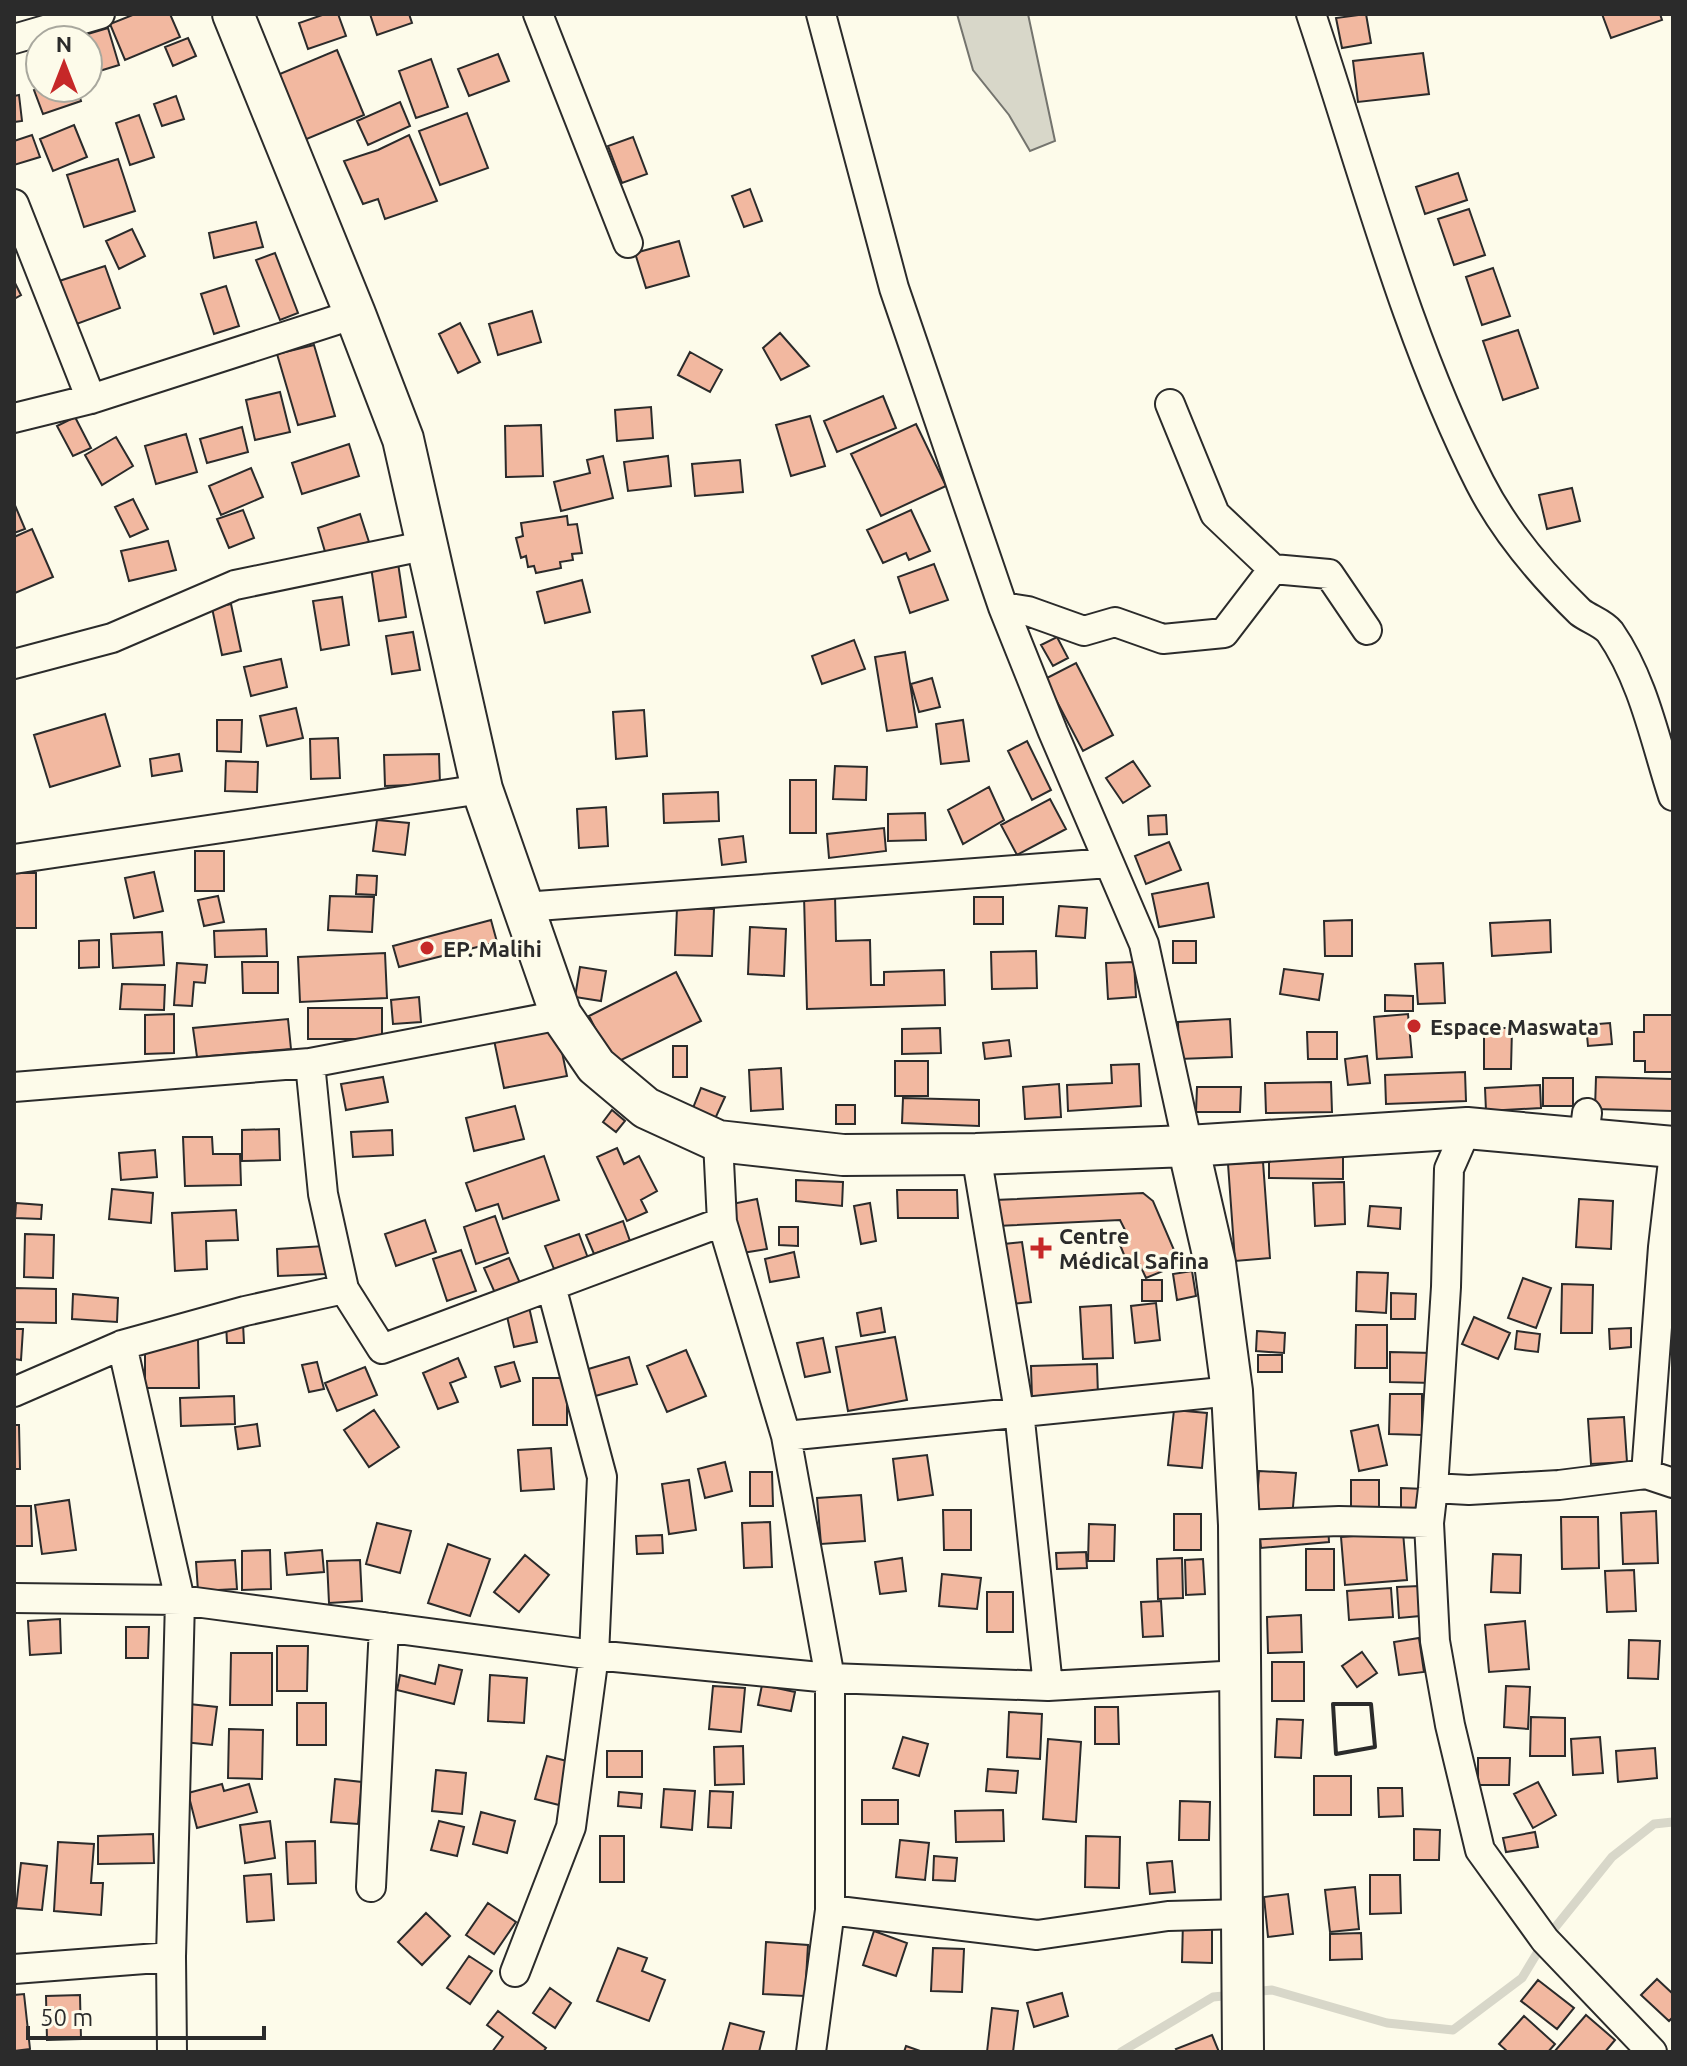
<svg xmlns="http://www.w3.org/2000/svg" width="1687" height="2066" font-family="Ubuntu,sans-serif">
	<rect width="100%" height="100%" fill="#fdfbea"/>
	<path fill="#d8d7c9" stroke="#74746e" stroke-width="2" d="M957 14H1028L1055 141 1030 151 1009 115 973 70Z"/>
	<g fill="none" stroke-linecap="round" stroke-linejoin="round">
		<path stroke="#d8d7c9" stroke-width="9" d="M1252 1992 1272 1990 1387 2023 1453 2030 1522 1978 1545 1940 1612 1857 1654 1824 1673 1822
			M1121 2052 1213 1997 1234 1995"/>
	</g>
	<path fill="#f2b8a0" stroke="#2b2b2b" stroke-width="2" d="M135 14H170L180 37 125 60 110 24Z
		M325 14H338L346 36 308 49 299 23Z
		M370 14H409L412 23 377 35Z
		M1366 14 1371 43 1342 48 1336 18Z
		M1602 14H1660L1662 20 1611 38Z
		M108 28 119 65 93 73 88 57V40H83L81 36Z
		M188 38 196 56 173 66 165 47Z
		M337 50 364 115 290 146 263 81Z
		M1423 53 1429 94 1358 102 1353 61Z
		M498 54 509 81 469 96 458 69Z
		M431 59 448 107 416 118 399 71Z
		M40 88H77L81 101 43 114 34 90Z
		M19 95 22 121 14 122V96Z
		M176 96 184 119 162 126 154 104Z
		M400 102 410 126 368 145 357 121Z
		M467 113 488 168 440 185 419 131Z
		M139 115 154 157 130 165 116 123Z
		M74 125 87 157 53 171 40 139Z
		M32 135 40 157 14 165V141Z
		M409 135 437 201 385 219 378 199 363 204 344 161 378 150Z
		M633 137 647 174 622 183 608 146Z
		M118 159 135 211 84 227 67 175Z
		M1458 173 1467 200 1425 214 1416 187Z
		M750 189 762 221 744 227 732 196Z
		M1469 209 1485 255 1454 265 1438 219Z
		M256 222 263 247 214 258 209 233Z
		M132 229 145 256 119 269 106 241Z
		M679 241 689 276 646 288 635 253Z
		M275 253 298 313 280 320 256 260Z
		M105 266 120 308 63 329 47 285Z
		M1493 268 1510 316 1482 325 1466 277Z
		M14 281 21 295 14 299Z
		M226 286 239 326 214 334 201 294Z
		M532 311 541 342 498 355 489 324Z
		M460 323 480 362 458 373 439 334Z
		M1518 330 1538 388 1503 400 1483 341Z
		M780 333 809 366 781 380 763 348Z
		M314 345 335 416 298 425 277 354Z
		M690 352 722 370 710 392 678 375Z
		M280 392 290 432 255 440 246 400Z
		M883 396 896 428 837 452 824 421Z
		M651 407 653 438 617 441 615 410Z
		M810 416 825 466 791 476 776 425Z
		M75 417 91 448 73 456 57 426Z
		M916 424 946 486 881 516 851 454Z
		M541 425 543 476 506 477 505 426Z
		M242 427 248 452 207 463 200 439Z
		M186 434 197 472 156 484 145 446Z
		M116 437 133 466 102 485 85 455Z
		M349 444 359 476 302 494 292 463Z
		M603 456 613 498 561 511 554 482 590 473 587 460Z
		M668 456 671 486 628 491 624 462Z
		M740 460 743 492 695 496 692 464Z
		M251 468 263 497 221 515 209 486Z
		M1572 488 1580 521 1547 529 1539 495Z
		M133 499 148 529 130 537 115 507Z
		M14 503 25 529 14 533Z
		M243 510 254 538 229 548 217 519Z
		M911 510 930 551 909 560 906 553 883 563 867 530Z
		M360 514 369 542 326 555 318 528Z
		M567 516 568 525 577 524 582 553 572 554 573 560 560 562 561 568 536 573 534 566 528 567 526 556 521 558 516 538 523 536 521 523Z
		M32 529 53 577 15 593 14 537Z
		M168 541 176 570 129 581 121 551Z
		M398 563 406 617 379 621 371 567Z
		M934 564 948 600 910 613 898 577Z
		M582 580 590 612 545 623 537 592Z
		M342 597 349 645 321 650 313 601Z
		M231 604 241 651 222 655 212 608Z
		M413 632 420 670 392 674 386 636Z
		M1057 637 1068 658 1053 666 1041 645Z
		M854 640 865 669 822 684 812 656Z
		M905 652 917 727 887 731 875 657Z
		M281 659 287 687 251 696 244 667Z
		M1076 663 1113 735 1083 751 1045 679Z
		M932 678 940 707 919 712 911 684Z
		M296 708 303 738 267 746 260 716Z
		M644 710 647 756 616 759 613 712Z
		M105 714 120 766 50 787 34 735Z
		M217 720H242L241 752 217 751Z
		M963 720 969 761 941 764 936 724Z
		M338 738 340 778 311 779 310 739Z
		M1027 741 1051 790 1032 800 1008 751Z
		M179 754 182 771 152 776 150 759Z
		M439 754 440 784 385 786 384 755Z
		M226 761 258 762 257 792 225 791Z
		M1133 761 1150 786 1123 803 1106 778Z
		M835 766 867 767 866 800 833 799Z
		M790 780H816V833H790Z
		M989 787 1004 820 963 844 948 810Z
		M718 792 719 821 664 823 663 794Z
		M1050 799 1066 829 1017 855 1001 825Z
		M606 807 608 846 579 848 577 809Z
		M925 813 926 840 888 841V814Z
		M1166 815 1167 834 1149 835 1148 816Z
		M377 820 409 823 405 855 373 851Z
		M884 828 886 851 829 858 827 834Z
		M743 836 746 862 722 865 719 839Z
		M1169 842 1181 870 1146 884 1135 856Z
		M195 851H224V891H195Z
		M154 872 163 911 134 918 125 878Z
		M14 873H36V928H14Z
		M357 875 377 876 376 895 356 894Z
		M1208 883 1214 917 1159 927 1152 894Z
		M835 895 836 941 870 940 871 985H884V972L944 970 945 1005 807 1009 804 896Z
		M218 896 224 922 204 926 198 900Z
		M330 896 374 897 372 932 328 930Z
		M974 897H1003V924H974Z
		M1059 906 1087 908 1085 938 1056 936Z
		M677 908 714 909 712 956 675 955Z
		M491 920 497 942 399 967 393 946Z
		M1352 920V956H1325L1324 921Z
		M1550 920 1551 952 1492 956 1490 923Z
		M750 927 786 929 784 976 748 974Z
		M266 929 267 956 215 957 214 931Z
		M162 932 164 965 113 968 111 934Z
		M99 940V967L79 968V941Z
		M1173 941H1196V963H1173Z
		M1036 951 1037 988 992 989 991 952Z
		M385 953 387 998 300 1002 298 957Z
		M242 962H278V993H243Z
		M1134 962 1136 997 1108 999 1106 963Z
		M177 963 207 965 205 983 194 982 192 1006 174 1005Z
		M1443 963 1445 1003 1418 1004 1415 964Z
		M580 967 606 971 601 1001 575 997Z
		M1284 969 1323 974 1319 1000 1280 994Z
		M676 972 701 1021 613 1064 589 1016Z
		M122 984 165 985 164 1010 120 1009Z
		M1385 995 1413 996V1011H1385Z
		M419 997 421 1022 393 1024 391 1000Z
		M308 1008H382V1039H308Z
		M174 1014V1053L145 1054V1015Z
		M1408 1014 1412 1057 1377 1059 1374 1017Z
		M1644 1015H1673V1072H1645V1061H1634V1032H1644Z
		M288 1019 291 1049 197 1057 193 1028Z
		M1230 1019 1232 1057 1179 1059 1178 1022Z
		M1610 1023 1612 1044 1588 1046 1586 1025Z
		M557 1028 567 1076 504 1088 494 1040Z
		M940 1028 941 1053 902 1054V1029Z
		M1484 1028H1512L1511 1069H1484Z
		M1307 1032H1337V1059H1308Z
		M1009 1040 1011 1056 985 1059 983 1043Z
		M673 1046H687V1077H673Z
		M1367 1056 1370 1083 1348 1085 1345 1059Z
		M895 1061H928V1096H895Z
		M1139 1064 1141 1106 1068 1111 1067 1085 1112 1083 1111 1065Z
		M781 1068 783 1109 751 1111 749 1070Z
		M1465 1072 1466 1101 1386 1104 1385 1075Z
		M383 1077 388 1102 346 1110 341 1084Z
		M1596 1077 1673 1079V1111L1595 1109Z
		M1543 1078H1573V1106H1543Z
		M1331 1082 1332 1112 1266 1113 1265 1083Z
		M1059 1084 1061 1117 1025 1119 1023 1087Z
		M1540 1085 1541 1108 1486 1111 1485 1088Z
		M1197 1087H1241L1240 1112H1196Z
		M701 1088 725 1097 714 1121 691 1113Z
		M903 1098 979 1100V1126L902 1123Z
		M836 1105H855V1124H836Z
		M515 1106 524 1139 474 1151 466 1118Z
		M612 1110 625 1121 616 1132 603 1122Z
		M279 1129 280 1160 242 1161V1130Z
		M392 1130 393 1155 353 1157 351 1132Z
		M183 1137H212L213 1154H240L241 1185 185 1186Z
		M617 1148 624 1164 639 1156 657 1191 641 1200 647 1212 627 1221 597 1157Z
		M155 1150 157 1177 121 1180 119 1153Z
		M1269 1155H1343V1179L1269 1178Z
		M544 1156 559 1200 503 1219 498 1204 476 1211 466 1183Z
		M1263 1162 1270 1258 1235 1261 1228 1164Z
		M796 1180 843 1182 842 1206 796 1201Z
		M1344 1182 1345 1224 1315 1226 1313 1183Z
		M112 1189 153 1193 151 1223 109 1219Z
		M897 1190H957L958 1218H898Z
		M1143 1193 1153 1201 1180 1264 1146 1278 1139 1263 1129 1267 1118 1240 1128 1236 1120 1220 997 1226 995 1200Z
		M757 1199 767 1249 742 1253 732 1204Z
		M1579 1199 1613 1201 1611 1249 1576 1247Z
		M16 1203 42 1205 41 1219 15 1218Z
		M870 1203 876 1241 861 1244 854 1206Z
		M1370 1206 1401 1208 1400 1229 1368 1226Z
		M236 1210 238 1240 206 1241 207 1269 175 1271 172 1213Z
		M495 1216 508 1253 476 1264 464 1227Z
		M425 1220 436 1252 396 1266 385 1234Z
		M623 1221 630 1241 594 1254 586 1235Z
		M779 1227H798V1246L779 1245Z
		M25 1234 54 1235 53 1278 24 1277Z
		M579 1234 588 1258 554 1269 545 1246Z
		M1022 1242 1031 1302 1003 1305 994 1245Z
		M324 1246 326 1274 278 1276 277 1249Z
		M461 1250 476 1291 447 1301 433 1259Z
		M794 1252 799 1277 770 1282 765 1259Z
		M509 1258 520 1283 495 1293 484 1268Z
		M1192 1271 1196 1296 1177 1300 1173 1274Z
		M1357 1272 1388 1273 1386 1313 1356 1311Z
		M1523 1278 1551 1288 1536 1328 1508 1318Z
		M1142 1280H1162V1301H1142Z
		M1562 1284 1593 1285 1592 1333H1561Z
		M14 1288 56 1289V1323L14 1322Z
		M1391 1293 1416 1294 1415 1319H1391Z
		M73 1294 118 1298 117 1322 72 1319Z
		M1156 1303 1160 1340 1135 1343 1131 1306Z
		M1111 1305 1113 1358 1083 1359 1080 1307Z
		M529 1307 537 1342 514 1347 506 1312Z
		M881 1308 885 1332 861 1336 857 1313Z
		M1474 1317 1510 1333 1498 1359 1462 1344Z
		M226 1323H243L244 1343H227Z
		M1356 1325H1387V1368H1355Z
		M1631 1328V1347L1610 1349 1609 1329Z
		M14 1329H23L21 1360 14 1359Z
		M1257 1331 1285 1333 1284 1353 1256 1351Z
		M1517 1331 1540 1334 1538 1352 1515 1349Z
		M895 1337 907 1400 848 1411 836 1347Z
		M823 1338 830 1372 805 1377 797 1343Z
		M145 1339H198L199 1388H145Z
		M686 1350 706 1396 667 1412 647 1366Z
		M1390 1352 1433 1353V1383L1390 1382Z
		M1258 1355H1282V1372H1258Z
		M629 1357 637 1384 592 1397 585 1370Z
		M458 1358 466 1377 450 1383 458 1402 438 1409 423 1373Z
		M317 1362 324 1389 309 1392 302 1365Z
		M514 1362 520 1381 501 1387 495 1367Z
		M1097 1364 1098 1396 1032 1398 1031 1366Z
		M365 1367 377 1395 337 1411 325 1383Z
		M533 1378H567V1425H533Z
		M1390 1394H1422V1435L1389 1434Z
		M234 1396 235 1424 181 1426 180 1398Z
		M374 1410 399 1447 369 1467 344 1430Z
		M1174 1410 1207 1413 1202 1468 1168 1465Z
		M1624 1417 1627 1462 1591 1464 1588 1419Z
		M257 1424 260 1446 238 1449 235 1427Z
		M14 1425H19L20 1469H14Z
		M1378 1425 1387 1465 1359 1471 1351 1431Z
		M551 1448 554 1489 521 1491 518 1450Z
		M927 1455 933 1495 898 1500 893 1459Z
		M725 1462 732 1491 705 1498 698 1469Z
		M1259 1471 1296 1473 1292 1518 1256 1515Z
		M750 1472H772L773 1506H750Z
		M689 1480 696 1530 669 1534 662 1484Z
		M1351 1480H1379V1508H1351Z
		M1401 1488 1425 1489V1512L1401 1511Z
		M861 1495 865 1541 821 1544 817 1498Z
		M69 1500 76 1550 42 1554 35 1505Z
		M14 1506H31L32 1546H14Z
		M943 1510H971V1550H944Z
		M1656 1511 1658 1563 1623 1564 1621 1513Z
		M1174 1514H1201V1550H1174Z
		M1561 1517H1598L1599 1568 1562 1569Z
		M770 1522 772 1567 744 1568 742 1523Z
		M377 1523 411 1531 400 1573 366 1564Z
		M1328 1523 1329 1542 1261 1548 1259 1528Z
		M1089 1524 1115 1525 1114 1561H1088Z
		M1403 1532 1407 1580 1345 1585 1341 1537Z
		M662 1535 663 1553 637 1554 636 1536Z
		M448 1544 490 1559 470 1616 428 1603Z
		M1306 1549H1334V1590H1306Z
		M270 1550 271 1589 242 1590V1551Z
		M322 1550 324 1572 287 1575 285 1553Z
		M1086 1552 1087 1568 1057 1569 1056 1553Z
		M1493 1554 1521 1555 1520 1593 1491 1592Z
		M525 1555 549 1575 519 1612 494 1592Z
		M902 1558 906 1591 880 1594 875 1562Z
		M1182 1558 1183 1598 1158 1599 1157 1559Z
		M1203 1559 1205 1594 1186 1595 1185 1560Z
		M235 1560 237 1589 198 1591 196 1562Z
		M360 1560 362 1601 329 1603 327 1561Z
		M1634 1570 1636 1611 1607 1612 1605 1571Z
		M942 1574 981 1578 977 1609 939 1606Z
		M1419 1586 1420 1616 1399 1618 1397 1587Z
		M1391 1588 1393 1617 1349 1620 1347 1591Z
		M987 1592H1013V1632H987Z
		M1161 1601 1163 1636 1143 1637 1141 1602Z
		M1301 1615 1302 1652 1268 1653 1267 1617Z
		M60 1619 61 1653 30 1655 28 1621Z
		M1525 1621 1529 1669 1489 1672 1485 1625Z
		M126 1627H149L148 1658H126Z
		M1419 1638 1424 1672 1399 1675 1394 1642Z
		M1629 1640 1660 1641 1658 1679 1628 1678Z
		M277 1646H308L307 1691H277Z
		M1362 1652 1377 1673 1357 1687 1342 1666Z
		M231 1653H272V1705H230Z
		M1272 1662H1304V1701H1272Z
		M439 1665 462 1670 454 1704 397 1690 400 1675 435 1684Z
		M490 1675 527 1678 524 1723 488 1721Z
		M762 1685 795 1692 791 1711 758 1705Z
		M713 1686 745 1688 741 1732 709 1729Z
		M1506 1686 1530 1687 1528 1729 1504 1727Z
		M297 1703H326V1745H297Z
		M189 1704 217 1707 212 1745 184 1742Z
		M1095 1707H1118L1119 1744H1095Z
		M1009 1712 1042 1714 1040 1759 1007 1757Z
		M1531 1717 1565 1718V1756H1530Z
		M1277 1719 1303 1720 1301 1758 1275 1757Z
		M229 1729 263 1730 262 1779 228 1778Z
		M903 1737 928 1744 919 1776 893 1768Z
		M1600 1737 1603 1773 1573 1775 1571 1739Z
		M1048 1739 1081 1742 1076 1822 1043 1819Z
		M743 1746 744 1784 715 1785 714 1747Z
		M1655 1748 1657 1778 1618 1782 1616 1751Z
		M607 1751H642V1777H607Z
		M547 1756 575 1763 563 1806 535 1799Z
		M1478 1758H1510L1509 1785H1478Z
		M988 1769 1018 1771 1016 1793 986 1791Z
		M436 1770 466 1773 462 1814 432 1811Z
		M1314 1776H1351V1815H1314Z
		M335 1779 362 1782 358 1824 331 1822Z
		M1538 1782 1556 1815 1533 1828 1514 1794Z
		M222 1784 224 1791 249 1784 257 1812 197 1828 188 1793Z
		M1378 1788H1402L1403 1816 1379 1817Z
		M664 1789 695 1791 692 1830 661 1827Z
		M710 1791 733 1792 731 1828 708 1827Z
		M619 1792 642 1794 641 1808 618 1806Z
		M862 1800H898V1824H862Z
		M1180 1801 1210 1802 1209 1840H1179Z
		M1003 1810 1004 1841 956 1842 955 1811Z
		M481 1812 515 1821 507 1853 473 1844Z
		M270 1821 275 1858 245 1863 240 1825Z
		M439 1821 464 1827 457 1856 431 1850Z
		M1414 1829 1440 1830 1439 1860H1414Z
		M1535 1832 1538 1847 1506 1852 1503 1838Z
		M153 1834 154 1863 98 1864V1836Z
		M600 1836H624V1882H600Z
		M1086 1836 1120 1837 1119 1888 1085 1887Z
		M900 1840 929 1843 925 1880 896 1877Z
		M315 1841 316 1883 288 1884 286 1842Z
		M58 1842 94 1844 91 1883H103L101 1915 54 1911Z
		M934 1856 957 1858 955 1881 933 1880Z
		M1172 1861 1175 1892 1150 1894 1147 1863Z
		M21 1863 47 1866 42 1910 16 1908Z
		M271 1874 274 1920 247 1922 244 1876Z
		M1370 1875H1400L1401 1913 1370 1914Z
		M1355 1887 1359 1929 1330 1932 1325 1890Z
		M1288 1894 1293 1934 1268 1937 1264 1897Z
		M488 1903 516 1922 494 1954 466 1935Z
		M426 1913 450 1936 422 1965 398 1942Z
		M1183 1921 1212 1922V1963L1182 1962Z
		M874 1931 907 1943 896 1976 863 1965Z
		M1361 1933 1362 1959 1330 1960V1934Z
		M766 1942 808 1945 805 1996 763 1994Z
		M618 1948 647 1958 642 1971 665 1980 649 2021 597 2001Z
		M933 1948 964 1949 962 1992 931 1991Z
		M469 1956 492 1971 470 2004 447 1988Z
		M1657 1979 1673 1994V2017L1669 2021 1641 1995Z
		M1538 1980 1574 2008 1557 2029 1521 2001Z
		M550 1988 571 2003 555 2028 533 2013Z
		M1062 1993 1068 2016 1034 2027 1027 2003Z
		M24 1994 30 2049 14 2051V1995Z
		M80 1995 81 2039 47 2040 46 1996Z
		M992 2008 1018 2011 1013 2052H987Z
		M498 2011 546 2048 543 2052H492L503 2037 487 2025Z
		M1586 2015 1615 2040 1605 2052H1554Z
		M1524 2016 1555 2044 1548 2052H1508L1499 2044Z
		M730 2023 764 2032 759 2052H722Z
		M1212 2035 1219 2052H1178L1176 2049Z
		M906 2046 923 2052H904Z"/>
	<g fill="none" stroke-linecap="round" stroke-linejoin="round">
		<defs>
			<path id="street" d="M538 14 628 243
				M821 14 894 288 1003 607 1053 732 1144 944 1188 1146
				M1311 14C1363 169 1406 337 1480 483 1505 532 1541 574 1580 612 1589 619 1603 623 1610 632 1644 681 1655 741 1673 796
				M14 39 100 14
				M14 204 91 399
				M1170 404 1215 514 1273 569 1329 574 1367 630
				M14 418 91 399 355 314
				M1003 607 1028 611 1084 631 1115 622 1163 639 1224 633 1273 569
				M14 664 112 638 235 585 428 545
				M14 859 482 789
				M524 907 1109 863
				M310 1063 323 1194 344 1289 382 1349 722 1222
				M14 1087 310 1063 561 1015
				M1584 1137 1587 1113
				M718 1141 722 1222 786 1436 830 1678V1910L811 2052
				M976 1154 1019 1411 1048 1686
				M122 1345 180 1600 171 1957 172 2052
				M14 1392 122 1345 245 1311 344 1289
				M786 1436 1232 1391
				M1646 1474 1663 1247 1673 1161
				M1433 1488 1469 1490 1559 1485 1646 1474 1673 1483
				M1429 1523 1433 1488 1446 1287 1449 1169 1467 1128
				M1239 1525 1339 1521 1429 1523 1435 1641 1450 1725 1480 1850 1545 1940 1652 2052
				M14 1598 180 1600 594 1655 830 1678 1048 1686 1240 1675
				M371 1887 384 1627
				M830 1910 1037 1935 1168 1916 1243 1914
				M14 1969 171 1957
				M515 1972 571 1827 594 1655 602 1477 551 1286"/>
			<path id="secondary" d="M233 14 355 314 403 439 482 789 561 1015 596 1066 646 1108 718 1141 843 1155 976 1154 1188 1146 1467 1128 1673 1147
				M1188 1146 1215 1263 1232 1391 1239 1525 1243 2052"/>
		</defs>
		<use href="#street" stroke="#2b2b2b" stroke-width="32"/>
		<use href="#secondary" stroke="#2b2b2b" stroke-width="44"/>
		<use href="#street" stroke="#fdfbea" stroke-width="28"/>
		<use href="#secondary" stroke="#fdfbea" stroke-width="40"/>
		<path stroke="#2b2b2b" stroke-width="4" d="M1333 1704H1371L1375 1747 1336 1754Z"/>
	</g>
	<g fill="#c62828" stroke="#fdfbea" stroke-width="3">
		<circle cx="427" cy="948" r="8"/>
		<circle cx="1414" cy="1026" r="8"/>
		<path d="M1037 1236h8v8h8v8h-8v8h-8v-8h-8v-8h8z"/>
	</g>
	<g text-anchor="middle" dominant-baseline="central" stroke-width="6" stroke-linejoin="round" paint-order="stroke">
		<g font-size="22" font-weight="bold" fill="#2b2b2b" stroke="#fdfbea" text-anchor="start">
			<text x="443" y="948">EP. Malihi</text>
			<text x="1430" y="1026">Espace Maswata</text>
			<text x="1059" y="1235">Centre<tspan x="1059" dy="25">Médical Safina</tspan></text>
		</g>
	</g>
	<rect width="1687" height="2066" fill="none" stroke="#2b2b2b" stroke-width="32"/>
	<g transform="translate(64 64)"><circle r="38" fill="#fdfbea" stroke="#a9a89e" stroke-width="2"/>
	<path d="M0-6L14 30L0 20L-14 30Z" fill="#c62828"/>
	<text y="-12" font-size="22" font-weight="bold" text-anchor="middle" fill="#2b2b2b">N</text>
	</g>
	<path d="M28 2026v12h236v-12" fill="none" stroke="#2b2b2b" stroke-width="4"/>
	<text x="40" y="2026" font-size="24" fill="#2b2b2b" stroke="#fdfbea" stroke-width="6" paint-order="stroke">50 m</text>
</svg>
